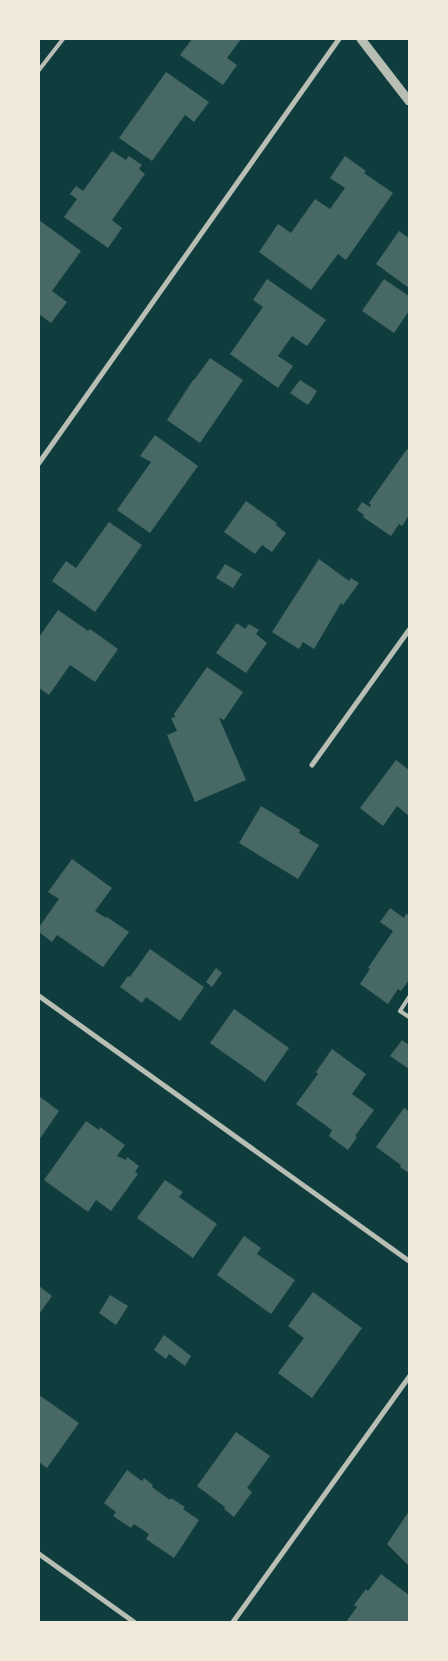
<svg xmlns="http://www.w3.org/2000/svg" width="448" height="1661" font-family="'Fira Sans Condensed',sans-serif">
	<rect width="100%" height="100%" fill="#0f3d3e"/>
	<path fill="#486865" d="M192 39H241L227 58 237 65 223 85 180 55Z
		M166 72 209 102 194 122 185 115 152 161 119 138Z
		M112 151 126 160 129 156 142 165 139 169 145 174 112 220 122 228 108 248 64 217 77 199 70 194 76 186 83 191Z
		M345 156 366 171 364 173 393 193 346 260 338 254 311 290 259 252 278 224 291 233 315 199 330 209 345 188 330 178Z
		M39 220 81 251 52 291 67 302 51 323 39 314Z
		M399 231 409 238V288L376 264Z
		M267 279 326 320 307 346 292 336 278 356 293 366 278 388 230 354 263 307 253 300Z
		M384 279 409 296V311L394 333 362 311Z
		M210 358 243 380 200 443 167 420 193 380H194Z
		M300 380 317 391 308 405 290 393Z
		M155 435 198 466 150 533 117 510 151 462 140 456Z
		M407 449 409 450V515L402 526 399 524 391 536 363 517 364 515 357 510 362 502 370 507 371 505 369 503Z
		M246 501 277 523 276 525 286 533 272 552 262 545 255 554 224 532Z
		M109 522 142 545 95 612 52 581 66 561 76 568Z
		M319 559 349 581 351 578 359 583 343 605 341 603 314 649 303 642 299 649 272 632Z
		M225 564 242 574 233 588 216 578Z
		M58 610 88 631 90 629 118 649 95 682 70 665 49 695 39 688V637Z
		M237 623 245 629 249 624 259 630 256 634 267 643 246 673 216 653Z
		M207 667 243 692 224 720 219 718 246 780 195 802 167 735 177 731 171 718 175 717 174 714Z
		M396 760 409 770V816L397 806 383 826 360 808Z
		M261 806 300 830 299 833 319 845 298 879 239 843Z
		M72 859 112 888 95 911 106 918 107 917 129 932 103 967 57 935 52 942 39 932V927L59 899 48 892Z
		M390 908 404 918 406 914 409 915V980L401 991 398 989 388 1004 360 984 370 969 368 968 393 931 380 922Z
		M150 949 204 987 180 1021 146 997 142 1003 120 987 128 976 130 977Z
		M216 968 222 973 212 987 206 982Z
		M234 1009 289 1048 265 1082 210 1043Z
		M402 1040 409 1045V1069L390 1056Z
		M332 1049 366 1074 352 1094 374 1110 355 1136 357 1137 348 1150 329 1136 332 1130 296 1104 318 1074 316 1072Z
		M39 1096 59 1111 39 1140Z
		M404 1108 409 1111V1173L400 1167 401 1165 376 1147Z
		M86 1121 99 1130 100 1127 125 1145 117 1156 126 1160 127 1157 139 1166 135 1172 138 1174 111 1211 96 1200 88 1212 44 1180Z
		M165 1180 183 1192 179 1197 217 1224 193 1258 137 1218Z
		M244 1236 261 1248 257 1254 295 1280 271 1314 217 1275Z
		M39 1286 52 1296 39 1314Z
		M313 1292 362 1328 312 1398 278 1373 304 1338 288 1326Z
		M110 1295 128 1306 116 1325 99 1313Z
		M164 1335 191 1356 185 1366 169 1354 166 1359 154 1350Z
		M39 1395 79 1423 47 1468 39 1462Z
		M236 1432 270 1456 247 1488 252 1492 234 1517 224 1509 225 1507 197 1486Z
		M127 1470 142 1481 144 1478 153 1485 152 1487 170 1500 171 1498 185 1507 183 1509 199 1520 174 1558 146 1539 149 1534 134 1524 131 1528 113 1516 116 1512 104 1503Z
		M409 1511V1566L387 1544Z
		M381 1574 409 1595V1622H346L357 1607 354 1605 366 1589 368 1591Z"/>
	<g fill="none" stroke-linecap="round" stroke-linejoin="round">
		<path stroke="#b8beb3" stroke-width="4" d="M39 70 63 39
			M409 997 400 1011 409 1017"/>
		<path stroke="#b8beb3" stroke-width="5" d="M39 463 339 39
			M312 765 409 630
			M39 996 409 1261
			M39 1554 134 1622
			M233 1622 409 1377"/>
		<path stroke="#b8beb3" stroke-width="9" d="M361 39 409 101"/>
	</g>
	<rect width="448" height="1661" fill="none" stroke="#f1e9da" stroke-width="80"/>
</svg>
